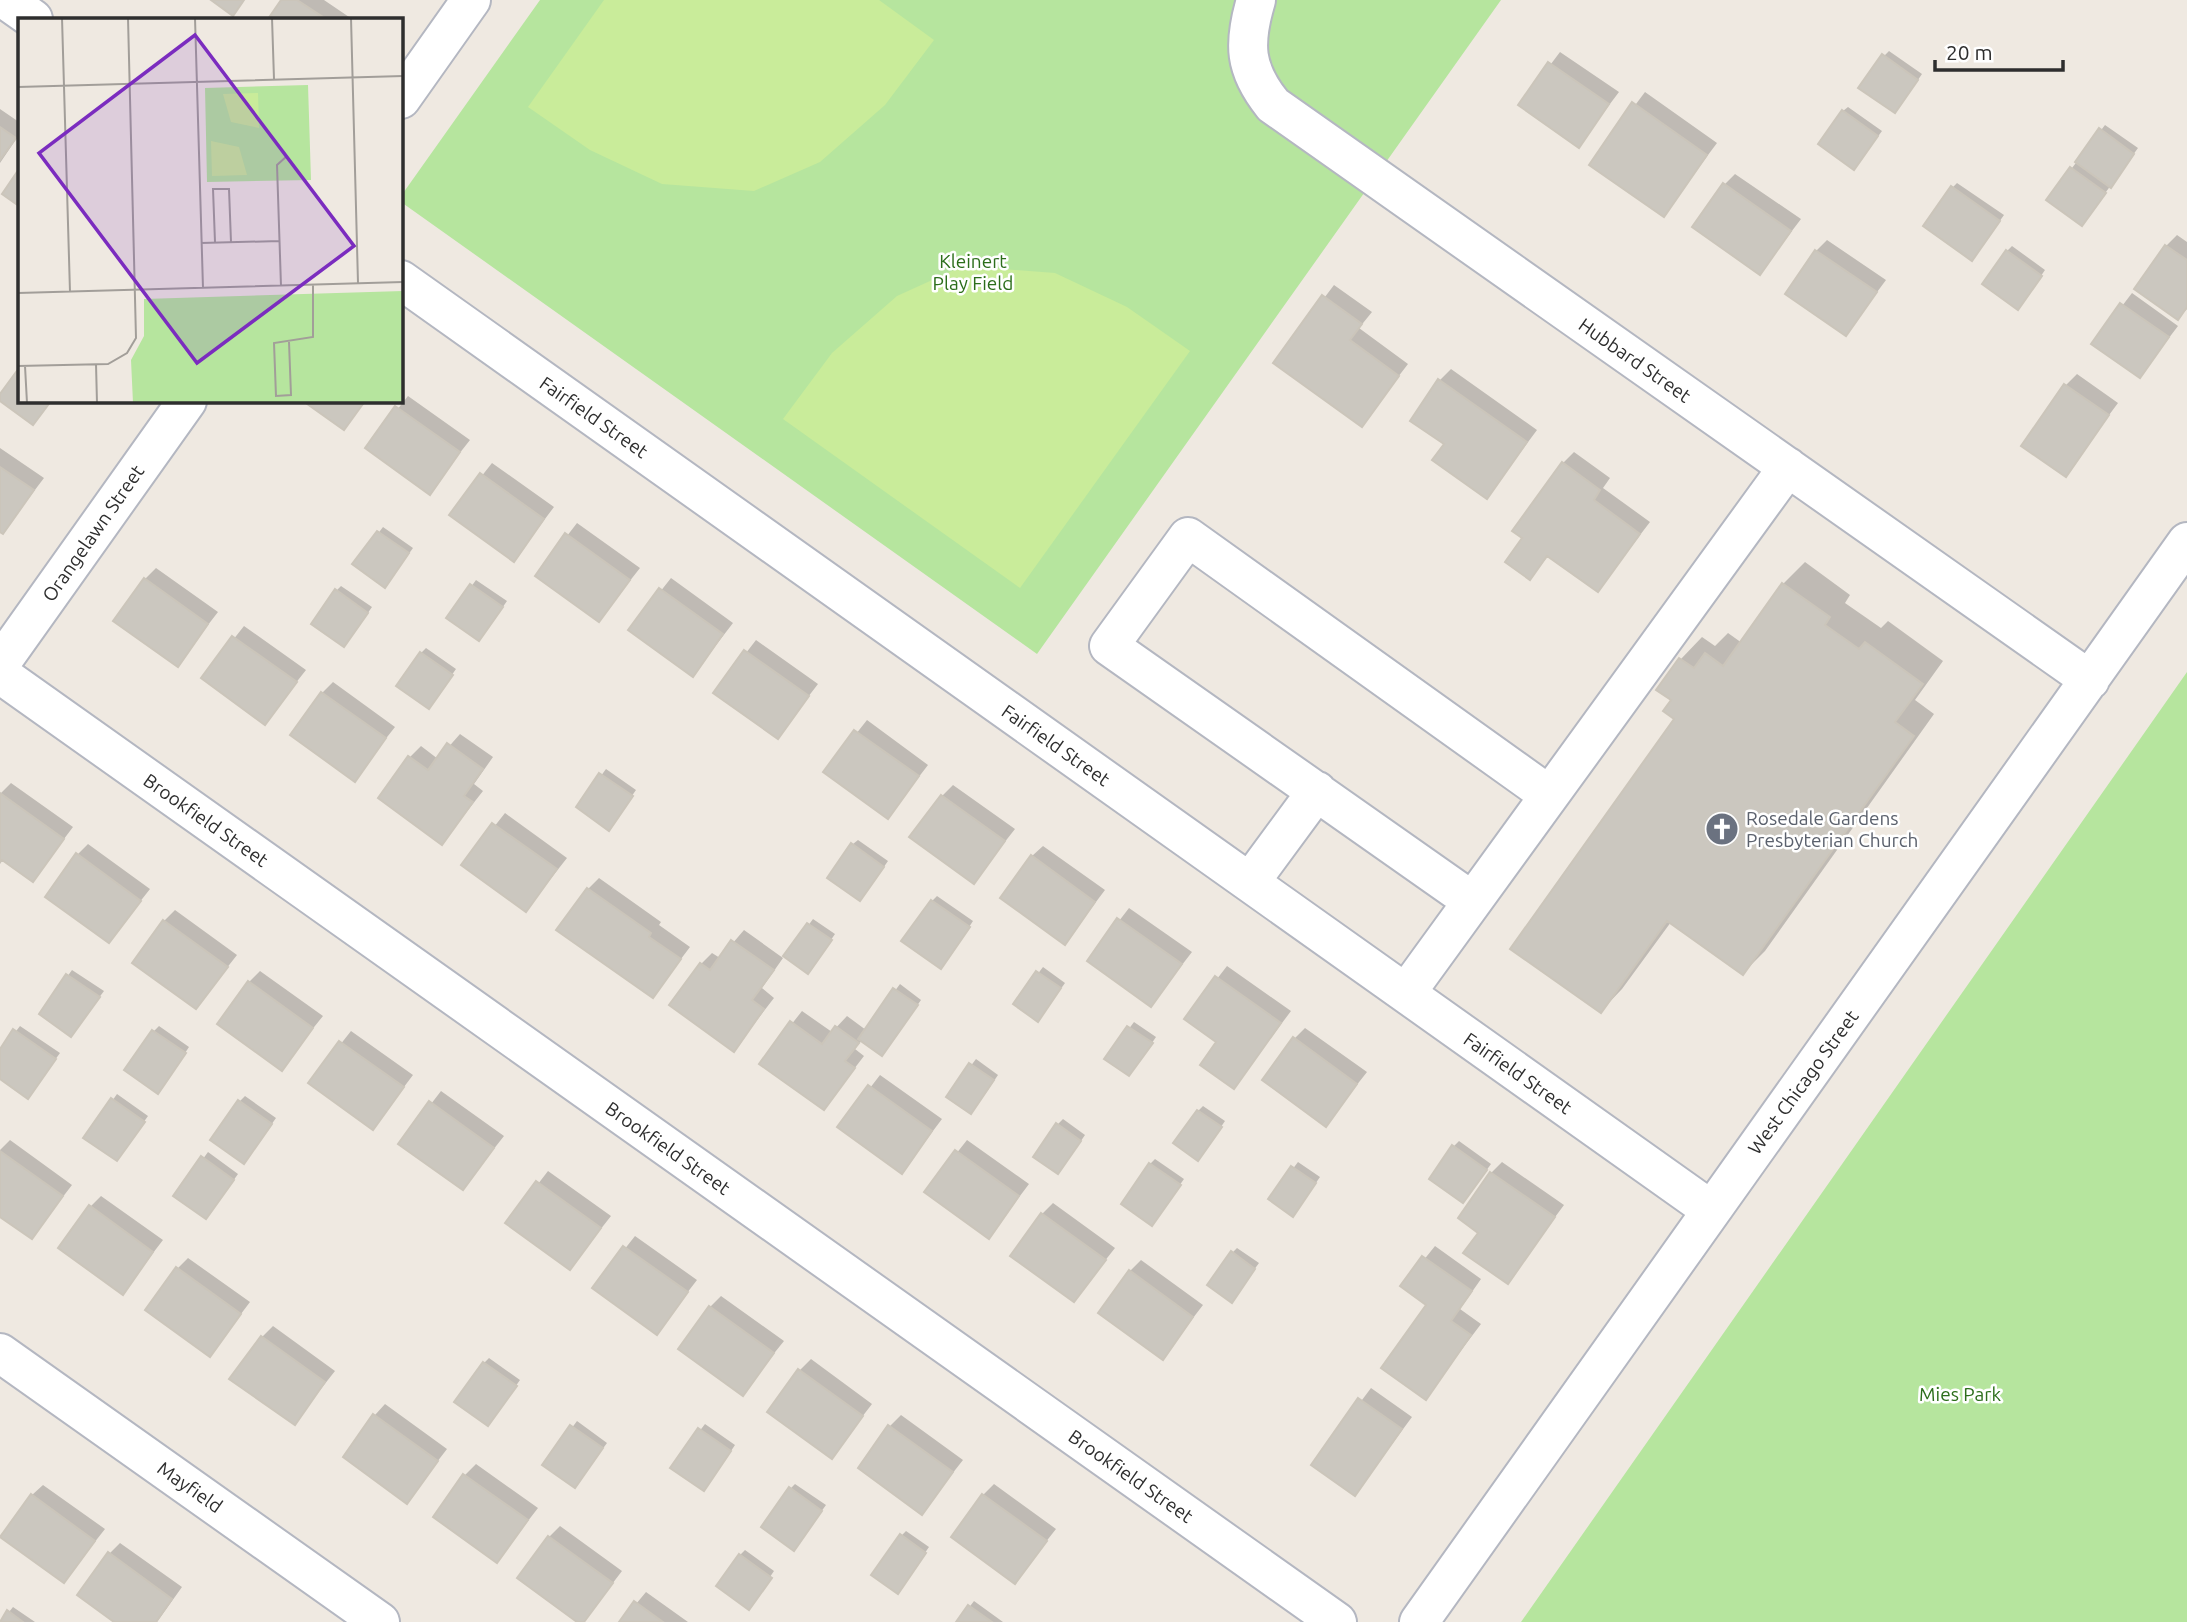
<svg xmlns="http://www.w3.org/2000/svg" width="2187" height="1622" font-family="Ubuntu,sans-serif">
	<rect width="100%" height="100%" fill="#efe9e1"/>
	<path fill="#b6e59e" d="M540 0H1501L1037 654 401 202V196Z
		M2187 672V1622H1521Z"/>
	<path fill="#c9ec9a" d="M604 0H879L934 40 885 105 820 162 754 191 662 184 590 150 528 107Z
		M963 266 1055 273 1127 307 1190 351 1020 588 783 419 832 353 897 296Z"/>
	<path fill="#0003" d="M283 0H324L352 19H270Z
		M1889 51 1922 74 1900 106 1884 56Z
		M1560 52 1619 92 1579 145 1520 105Z
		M1645 92 1717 143 1663 215 1591 164Z
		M1848 107 1882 131 1859 162 1843 111Z
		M0 109 19 122V135L0 163Z
		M2105 125 2138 148 2087 218 2072 168Z
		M1735 174 1801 219 1760 273 1724 185Z
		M1957 183 2004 215 1977 253 1952 188Z
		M2177 235 2187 242V309L2178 318 2166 246Z
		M1827 240 1886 280 1846 334 1816 251Z
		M2012 246 2045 270 2023 302 2007 251Z
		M1334 285 1372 312 1359 328 1408 364 1361 425 1275 363Z
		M2132 293 2178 326 2140 376 2093 344Z
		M1451 369 1537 430 1487 497 1446 444 1440 380Z
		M2077 374 2118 403 2065 474 2066 385Z
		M408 396 470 440 429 492 367 448Z
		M306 401H366L344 428Z
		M0 448 44 478 3 532 0 530Z
		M1574 452 1610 478 1603 488 1650 522 1598 590 1549 555 1530 578 1524 538 1563 463Z
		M492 463 554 507 514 560 451 515Z
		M577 523 640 568 599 620 537 575Z
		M383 527 413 548 390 580 355 564Z
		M1805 562 1850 595 1845 603 1881 628 1888 621 1943 661 1915 700 1934 714 1765 951 1743 973 1671 922 1622 989 1601 1011 1677 718 1674 700 1659 689 1681 659 1702 637 1715 646 1728 633 1742 643 1783 584Z
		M156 568 218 612 177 665 145 579Z
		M671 578 733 623 693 675 630 630Z
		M476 580 507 601 484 634 449 617Z
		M341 586 372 607 349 640 336 591Z
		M244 626 306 670 265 722 203 678Z
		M756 640 818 684 778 736 716 692Z
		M426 648 456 669 433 702 421 653Z
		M333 682 395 727 354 779 322 693Z
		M867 720 928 765 888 817 826 772Z
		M460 734 493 757 474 784 483 791 442 843 410 757 421 746 438 759Z
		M606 769 636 790 613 823 578 807Z
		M11 783 73 827 33 880 3 859 0 864V794Z
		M953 785 1015 829 974 881 942 796Z
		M505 813 567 858 526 910 464 865Z
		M858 840 888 861 865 894 853 844Z
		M88 844 150 889 109 941 77 855Z
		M1043 846 1105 890 1065 943 1032 856Z
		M599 878 661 922 659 925 690 947 653 996 588 889Z
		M937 896 973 921 946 962 932 901Z
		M1129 908 1192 952 1151 1005 1089 960Z
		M175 910 237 955 196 1007 164 921Z
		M813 919 835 934 813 966 786 956Z
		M744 930 783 958 762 988 774 998 734 1050 671 1005 701 964 712 953 720 958Z
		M1227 966 1291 1011 1234 1087 1218 1041 1186 1019Z
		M1043 967 1065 983 1042 1015 1015 1004Z
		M72 970 104 991 71 1035 41 1013Z
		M260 971 323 1016 281 1068 249 982Z
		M900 984 921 1000 887 1049 862 1040 855 1049 864 1056 824 1108 761 1063 802 1011 832 1032 847 1016 866 1030Z
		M1134 1022 1156 1037 1134 1069 1107 1058Z
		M20 1026 60 1053 28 1097 0 1077V1052Z
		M159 1026 189 1047 163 1086 154 1031Z
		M1305 1028 1367 1072 1326 1124 1294 1039Z
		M351 1031 413 1075 373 1128 310 1083Z
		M976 1059 998 1075 976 1107 948 1096Z
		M880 1075 942 1119 902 1172 840 1127Z
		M441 1091 504 1136 463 1188 401 1143Z
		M117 1094 148 1116 121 1154 86 1138Z
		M245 1096 276 1118 249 1156 240 1101Z
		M1203 1106 1225 1121 1203 1153 1198 1111Z
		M1063 1119 1085 1135 1063 1167 1058 1124Z
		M10 1140 72 1185 32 1237 0 1214V1150Z
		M967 1140 1029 1184 989 1237 926 1192Z
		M1459 1141 1491 1164 1468 1196 1454 1146Z
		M208 1152 238 1174 211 1212 176 1196Z
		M1155 1159 1184 1179 1152 1224 1150 1164Z
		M1298 1162 1320 1177 1297 1210 1270 1199Z
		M1502 1162 1564 1205 1507 1282 1481 1232 1491 1173Z
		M548 1171 611 1216 570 1268 508 1223Z
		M101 1196 163 1240 123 1292 90 1207Z
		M1053 1203 1115 1248 1074 1300 1042 1214Z
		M635 1236 697 1280 657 1332 594 1288Z
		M1435 1246 1481 1279 1460 1309 1481 1324 1425 1398 1428 1304 1403 1286Z
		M1237 1248 1259 1263 1232 1300V1253Z
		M188 1258 250 1302 210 1355 177 1269Z
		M1141 1260 1203 1305 1163 1357 1130 1271Z
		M721 1296 784 1341 742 1393 710 1307Z
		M273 1326 335 1371 294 1423 262 1337Z
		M489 1358 520 1380 493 1418 484 1363Z
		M811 1359 872 1404 832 1456 800 1370Z
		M1371 1388 1412 1417 1355 1494 1314 1464Z
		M385 1404 447 1449 407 1501 375 1415Z
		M901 1415 963 1460 922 1512 890 1426Z
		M577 1421 607 1443 575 1486 545 1464Z
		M705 1424 735 1445 709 1484 672 1467Z
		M476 1464 538 1508 497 1561 465 1475Z
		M795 1484 826 1505 794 1549 790 1489Z
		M994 1484 1056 1529 1015 1581 983 1495Z
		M43 1485 105 1529 64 1581 32 1495Z
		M560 1526 622 1571 583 1622H580L549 1537Z
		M906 1531 929 1547 902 1586 901 1536Z
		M120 1543 182 1587 157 1622H117L109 1554Z
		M745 1550 774 1571 751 1605 740 1555Z
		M646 1592 688 1622H621Z
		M974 1601 1003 1622H958Z
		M13 1607 35 1622H1Z"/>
	<path fill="#cbc7bf" stroke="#cbc5ba" stroke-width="2" d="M211 0H244L233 16Z
		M281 0H297L326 19H268Z
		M1882 54 1918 80 1895 113 1858 88Z
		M1548 62 1609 104 1579 148 1518 105Z
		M1632 102 1707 155 1664 217 1589 165Z
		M1842 110 1878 136 1854 170 1818 144Z
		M0 127 16 138 0 160Z
		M2099 128 2134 154 2111 188 2075 162Z
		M2070 167 2106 193 2082 226 2046 200Z
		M19 169V206L2 194Z
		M1723 183 1791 231 1760 275 1692 227Z
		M1951 186 2000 221 1972 261 1923 226Z
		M2165 245 2187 260V307L2178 320 2134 289Z
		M1815 250 1877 292 1846 336 1785 294Z
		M2006 250 2042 276 2018 310 1982 284Z
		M1322 295 1362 324 1350 340 1399 376 1362 427 1273 363Z
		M2120 303 2169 337 2140 378 2091 344Z
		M19 368V401H51L33 425 0 401V394Z
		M1438 379 1527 442 1487 499 1432 460 1444 444 1410 421Z
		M2064 384 2109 415 2066 477 2021 446Z
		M303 401H365L344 430Z
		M395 406 460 452 430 495 365 448Z
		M1562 462 1600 490 1594 500 1640 534 1598 592 1547 556 1530 580 1505 562 1522 538 1512 531Z
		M0 467 34 490 3 534 0 532Z
		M480 473 544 519 514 562 449 515Z
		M377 531 409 553 385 588 352 564Z
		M565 533 630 580 599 622 535 576Z
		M144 578 208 624 178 667 113 621Z
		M1782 583 1830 617 1825 625 1859 649 1865 642 1923 684 1895 722 1914 736 1743 975 1667 921 1601 1013 1510 949 1674 719 1663 711 1671 700 1656 690 1679 658 1694 668 1705 653 1723 666Z
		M470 584 503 607 479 641 446 618Z
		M659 588 723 634 693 677 628 630Z
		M335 589 368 613 344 647 311 624Z
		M232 636 297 682 265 725 201 678Z
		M744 650 809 696 778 739 713 693Z
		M420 652 453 675 429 709 396 686Z
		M321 692 386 738 355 782 290 735Z
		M854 730 919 776 888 819 823 772Z
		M447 743 483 769 464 796 473 802 442 845 378 798 408 756 428 770Z
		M599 773 633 796 609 831 576 807Z
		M0 793 64 839 33 882 2 860 0 862Z
		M941 795 1005 841 974 884 909 837Z
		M492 823 557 869 526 912 461 865Z
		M851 843 884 867 860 901 827 878Z
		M76 853 141 901 109 943 45 897Z
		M1031 855 1095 902 1065 945 1000 898Z
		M587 888 651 933 649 937 681 959 653 998 556 930Z
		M931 900 970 927 941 969 901 941Z
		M1117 918 1182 964 1151 1007 1087 961Z
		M163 920 228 967 196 1009 132 963Z
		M807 923 832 940 808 974 783 956Z
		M731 940 774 970 752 1000 764 1009 734 1052 669 1005 700 963 710 970Z
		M1036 971 1061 988 1038 1022 1013 1004Z
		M66 974 100 997 71 1037 39 1014Z
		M1215 976 1281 1023 1234 1089 1200 1065 1216 1042 1184 1019Z
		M248 981 313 1028 282 1071 217 1024Z
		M893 988 918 1005 882 1056 858 1039Z
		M790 1021 822 1044 835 1026 859 1043 845 1061 855 1068 824 1110 759 1064Z
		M1127 1026 1153 1043 1129 1076 1104 1059Z
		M13 1029 56 1059 28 1099 0 1079V1049Z
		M152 1030 186 1053 158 1094 124 1070Z
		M1293 1037 1357 1084 1326 1127 1262 1080Z
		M339 1041 404 1087 373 1130 308 1083Z
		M969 1063 994 1080 971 1114 946 1097Z
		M868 1085 932 1131 902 1174 837 1127Z
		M111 1098 145 1122 117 1161 83 1138Z
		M238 1100 272 1124 244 1164 210 1140Z
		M429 1101 494 1148 463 1190 398 1144Z
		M1197 1110 1222 1127 1198 1161 1173 1143Z
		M1056 1123 1081 1141 1058 1174 1033 1157Z
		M1452 1145 1487 1170 1463 1203 1429 1179Z
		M955 1150 1019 1196 989 1239 924 1192Z
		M0 1151 63 1196 32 1239 0 1217Z
		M201 1156 234 1180 206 1219 173 1196Z
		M1149 1163 1181 1185 1152 1226 1121 1204Z
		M1291 1166 1316 1183 1293 1217 1268 1199Z
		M1490 1172 1555 1217 1508 1284 1463 1253 1478 1233 1458 1218Z
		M536 1181 601 1228 570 1270 505 1223Z
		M89 1205 153 1252 123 1295 58 1248Z
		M1041 1213 1106 1260 1074 1302 1010 1256Z
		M623 1246 688 1292 657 1335 592 1288Z
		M1231 1251 1255 1269 1232 1303 1207 1285Z
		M1422 1256 1472 1291 1451 1321 1471 1335 1426 1400 1381 1368 1426 1305 1400 1286Z
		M176 1267 241 1314 210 1357 145 1310Z
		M1129 1270 1193 1317 1163 1360 1098 1313Z
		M709 1306 774 1353 743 1396 678 1349Z
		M261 1336 325 1382 295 1425 229 1379Z
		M483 1362 517 1386 488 1426 454 1402Z
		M798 1369 863 1416 832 1459 767 1412Z
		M1358 1398 1402 1429 1355 1496 1311 1465Z
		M373 1414 438 1461 407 1504 343 1457Z
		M570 1425 603 1448 575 1488 542 1465Z
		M888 1425 953 1472 922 1515 858 1468Z
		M698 1428 731 1451 704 1491 670 1468Z
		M463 1474 528 1520 497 1563 433 1517Z
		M789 1487 822 1511 794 1551 761 1527Z
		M31 1494 95 1541 64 1583 0 1537Z
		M982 1494 1047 1541 1015 1584 951 1537Z
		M900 1534 926 1553 898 1594 871 1575Z
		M548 1536 613 1583 584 1622H577L517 1578Z
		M108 1552 172 1599 156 1622H114L77 1595Z
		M739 1554 772 1578 749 1610 716 1586Z
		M634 1601 663 1622H619Z
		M968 1605 992 1622H956Z
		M7 1610 23 1622H0Z"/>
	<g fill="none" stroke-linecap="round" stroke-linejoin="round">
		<defs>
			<path id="minor" d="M6 0 33 19
				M1256 0C1243 44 1244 69 1273 105L2090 680
				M401 99 471 0
				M401 280 1711 1210
				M0 664 187 401
				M0 674 1337 1622
				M1250 882 1317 791
				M1472 901 1109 646 1188 537 1549 795
				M1406 993 1788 467
				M0 1353 380 1622
				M1419 1622 2187 542"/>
		</defs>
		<use href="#minor" stroke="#b4b7c1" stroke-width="42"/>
		<use href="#minor" stroke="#fff" stroke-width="38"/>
	</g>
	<defs>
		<symbol id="church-disc" viewBox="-11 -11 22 22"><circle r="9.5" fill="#6b7280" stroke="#fff"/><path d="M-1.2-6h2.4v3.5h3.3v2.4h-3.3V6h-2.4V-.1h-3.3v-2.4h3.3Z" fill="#fff"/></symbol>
	</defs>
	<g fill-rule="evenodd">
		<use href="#church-disc" x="1703" y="810" width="38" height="38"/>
	</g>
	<g text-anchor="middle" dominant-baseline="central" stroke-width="5" stroke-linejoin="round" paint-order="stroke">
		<g font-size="19" fill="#2c6e1b" stroke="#fff">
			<text x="973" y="261">Kleinert<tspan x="973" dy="22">Play Field</tspan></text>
			<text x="1960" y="1394">Mies Park</text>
		</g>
		<g font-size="19" fill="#2e2e2e" stroke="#fff">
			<text transform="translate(1635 360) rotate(35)">Hubbard Street</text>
			<text transform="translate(594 417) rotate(35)">Fairfield Street</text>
			<text transform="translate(93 533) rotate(-55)">Orangelawn Street</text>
			<text transform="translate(1056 745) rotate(35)">Fairfield Street</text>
			<text transform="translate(206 820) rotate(35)">Brookfield Street</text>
			<text transform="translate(1518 1073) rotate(35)">Fairfield Street</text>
			<text transform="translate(1803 1082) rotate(-54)">West Chicago Street</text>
			<text transform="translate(668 1148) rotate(35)">Brookfield Street</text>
			<text transform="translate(1131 1476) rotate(35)">Brookfield Street</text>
			<text transform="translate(190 1487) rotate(35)">Mayfield</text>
		</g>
		<g font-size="19" fill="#5b616d" stroke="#fff" text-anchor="start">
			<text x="1746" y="818">Rosedale Gardens<tspan x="1746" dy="22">Presbyterian Church</tspan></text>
		</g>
	</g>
	<g transform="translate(18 18)">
		<rect width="385" height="385" fill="#efe9e1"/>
		<path d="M290 67 293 162 189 164 187 70ZM385 273V385H115L113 342 126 318V281Z" fill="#b6e59e"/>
		<path d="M240 75 241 110 213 104 205 76ZM193 123 221 129 229 157 194 158Z" fill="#c9ec9a"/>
		<path fill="none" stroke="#a29e99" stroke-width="2" d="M44 0 52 274M177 0 185 270M254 0 256 61M333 0 340 265M0 69 385 58M197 224 195 171H211L213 224M183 225 262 223M263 268 259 147 269 138M0 275 385 264M271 324 273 377 258 378 256 325 295 319V266M78 346 79 385M0 348 90 346 109 335 118 320 110 0M7 348 9 385"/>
		<path fill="#7b2cbf" fill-opacity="0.15" stroke="#7b2cbf" stroke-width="3.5" d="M177 17 336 228 179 345 21 135Z"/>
		<rect width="385" height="385" fill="none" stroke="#2e2e2e" stroke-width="3.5"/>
	</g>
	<path d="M1935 60v10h128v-10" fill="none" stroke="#2e2e2e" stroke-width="3.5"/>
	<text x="1946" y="60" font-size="21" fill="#2e2e2e" stroke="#ffffff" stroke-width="5" paint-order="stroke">20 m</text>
</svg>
